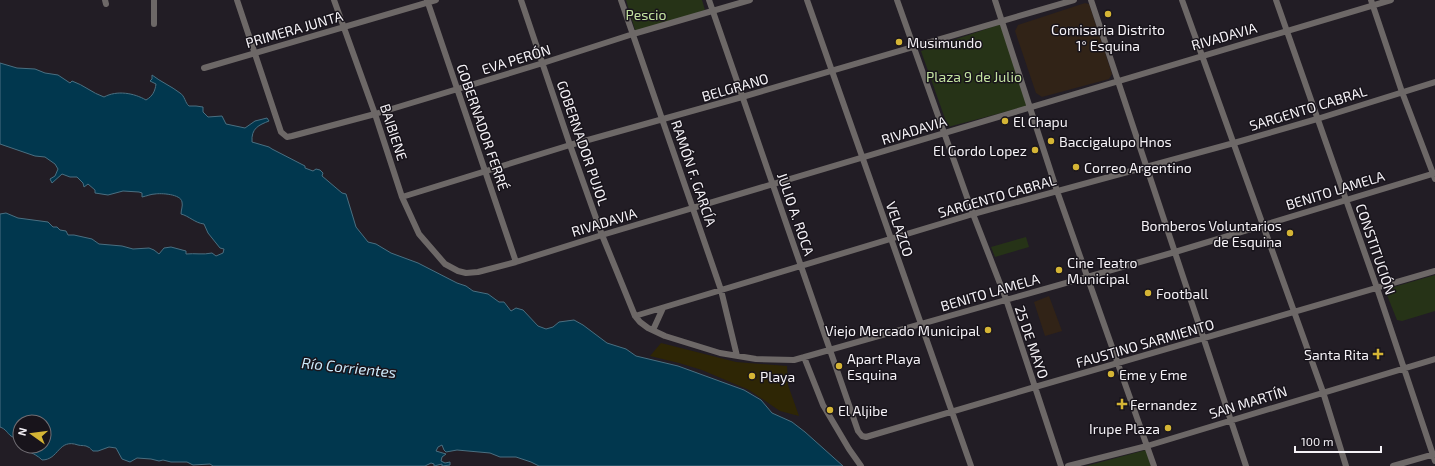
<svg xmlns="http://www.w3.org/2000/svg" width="1435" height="466" font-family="'Exo 2',sans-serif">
	<rect width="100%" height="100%" fill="#221d25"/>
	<path fill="#312317" d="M1085 3 1089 4 1112 74 1109 79 1042 97 1036 93 1015 31 1018 25Z
		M1049 296 1062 331 1045 336 1034 302Z"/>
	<path fill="#263317" d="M626 0H702L705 10 636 33Z
		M1001 24 1027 106 948 127 921 51Z
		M1026 237 1029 247 995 257 991 247Z
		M1435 275V311L1402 321 1397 320 1387 295V289Z
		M1146 450 1151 466H1086Z"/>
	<path fill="#2e2605" d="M661 343 736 362 787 366 788 385 799 416 780 411 749 390 702 370 679 363 650 356Z"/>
	<path fill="#01374e" stroke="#4a6f81" d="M0 63 17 68 35 69 45 73 58 75 70 83 72 81C84 85 92 93 104 97 117 90 134 93 146 100 153 96 155 91 156 84L150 81 152 79V75C161 82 171 86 180 93 185 96 185 103 189 106H196L203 107V112L208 117 222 116 226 124 245 128 255 121 267 118 269 121C259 125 251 128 252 142L269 147 272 149 305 166V168L313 171 316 169 320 170 323 173 322 176 342 193 346 194 356 227 368 242 376 244 391 253 418 263 457 283 466 286 473 291 488 294 499 302H504L511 311 516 308 523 310 538 326 546 329 553 327 559 322 574 320 583 325 607 343 626 349 636 356 678 366 744 390 761 400 772 413 792 422 805 432 843 466H539L531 462 516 457H500L490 453 457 450 446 452 444 450 442 445 438 447 436 451 446 454 442 457 441 461 445 463 450 462V465L442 466V464L434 466V464L431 463 425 466H213L210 464 193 465 187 462H171L163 460 159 461 151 459 137 458 130 462 122 459 116 448 109 447 98 451H93C91 450 90 447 88 447 86 445 81 446 78 445 58 438 59 460 42 460 41 459 39 457 37 456 32 452 27 453 25 446H44V422H20V441C17 439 14 438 11 436 7 433 6 429 0 427V214L6 213 18 218 48 222 53 227H57L60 230 66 231 68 235H74L92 239 99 244 122 246 133 249 149 248 154 250 159 254 164 248 171 247 186 251V254C195 253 203 255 212 253L216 256 223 253 224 249 220 248 208 233 204 224C195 223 189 216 181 214 181 210 183 206 182 202 181 194 161 193 155 194 151 194 147 196 142 197V193L139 192 123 191 108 195 95 193V190L88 184 84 187 83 183 77 177H70L62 174 52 183 50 179 55 176 58 169 55 164 45 157 35 156 0 144Z"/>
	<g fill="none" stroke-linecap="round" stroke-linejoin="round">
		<path stroke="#6d6867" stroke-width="6" d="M105 0 106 4
			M237 0 281 132 287 137 292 136 375 114 543 63 633 34 750 0
			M334 0 375 114 402 197 419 234 445 264 458 271 466 273 478 272 516 262 602 235 1391 0
			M427 0 516 262
			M521 0 570 145 602 235 635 316 640 322 648 328 665 336 720 353 756 359 794 360 1175 252 1435 173
			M621 0 721 290 737 356
			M709 0 858 431 862 436 866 437 1035 387 1435 271
			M807 0 971 466
			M897 0 973 214 1006 299 1061 466
			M995 0 1057 191 1154 466
			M1091 0 1246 466
			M1182 0 1323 392 1346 466
			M1276 0 1377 288 1435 461
			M1371 0 1402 92 1435 179
			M154 24V0
			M204 68 436 0
			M402 197 570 145 742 97 1074 0
			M635 316 973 214 1234 143 1317 119 1435 82
			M653 330 663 308
			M804 357 823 405 849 449 861 466
			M1068 466 1147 446 1435 359
			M1393 466 1435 454"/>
	</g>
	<g fill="#d5b535" stroke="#18141b" stroke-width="1.5">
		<circle cx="1108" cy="14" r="4"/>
		<circle cx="899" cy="42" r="4"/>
		<circle cx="1005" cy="121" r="4"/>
		<circle cx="1051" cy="141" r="4"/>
		<circle cx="1035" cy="150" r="4"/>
		<circle cx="1076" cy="167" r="4"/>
		<circle cx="1290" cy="233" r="4"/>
		<circle cx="1059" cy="270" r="4"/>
		<circle cx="1148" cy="293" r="4"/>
		<circle cx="988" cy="330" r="4"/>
		<path d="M1376 348h4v4h4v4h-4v4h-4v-4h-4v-4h4z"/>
		<circle cx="839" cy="366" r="4"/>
		<circle cx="1111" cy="374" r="4"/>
		<circle cx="752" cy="376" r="4"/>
		<path d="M1120 398h4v4h4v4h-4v4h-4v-4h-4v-4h4z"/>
		<circle cx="830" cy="410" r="4"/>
		<circle cx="1168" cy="428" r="4"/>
	</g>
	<g text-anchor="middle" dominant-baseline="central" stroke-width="3" stroke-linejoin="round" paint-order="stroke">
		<g font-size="14" fill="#c3e3a0" stroke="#18141b">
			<text x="646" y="14">Pescio</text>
			<text x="974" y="76">Plaza 9 de Julio</text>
		</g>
		<g font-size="14" fill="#f5f2f7" stroke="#18141b">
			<text transform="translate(294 29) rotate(-16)">PRIMERA JUNTA</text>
			<text transform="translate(1224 36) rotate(-16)">RIVADAVIA</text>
			<text transform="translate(516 59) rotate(-17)">EVA PERÓN</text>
			<text transform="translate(735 87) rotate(-16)">BELGRANO</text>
			<text transform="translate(1308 108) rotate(-17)">SARGENTO CABRAL</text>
			<text transform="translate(483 127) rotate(71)">GOBERNADOR FERRÉ</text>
			<text transform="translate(914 130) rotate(-17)">RIVADAVIA</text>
			<text transform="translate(394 132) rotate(72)">BAIBIENE</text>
			<text transform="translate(583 143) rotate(71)">GOBERNADOR PUJOL</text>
			<text transform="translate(694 173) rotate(71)">RAMÓN F. GARCÍA</text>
			<text transform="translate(1335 190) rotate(-17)">BENITO LAMELA</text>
			<text transform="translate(997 196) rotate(-16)">SARGENTO CABRAL</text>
			<text transform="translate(796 214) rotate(71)">JULIO A. ROCA</text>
			<text transform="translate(604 222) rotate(-17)">RIVADAVIA</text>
			<text transform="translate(900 229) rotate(71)">VELAZCO</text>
			<text transform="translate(1376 249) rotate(71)">CONSTITUCIÓN</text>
			<text transform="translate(990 292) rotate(-16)">BENITO LAMELA</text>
			<text transform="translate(1032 342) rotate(71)">25 DE MAYO</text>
			<text transform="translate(1145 343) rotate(-16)">FAUSTINO SARMIENTO</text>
			<text transform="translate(1248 402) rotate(-17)">SAN MARTÍN</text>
		</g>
		<g font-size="14" fill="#f5f2f7" stroke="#18141b" text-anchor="start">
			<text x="1108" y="29" text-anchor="middle">Comisaria Distrito<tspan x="1108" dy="16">1° Esquina</tspan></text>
			<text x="907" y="42">Musimundo</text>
			<text x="1013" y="121">El Chapu</text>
			<text x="1059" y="141">Baccigalupo Hnos</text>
			<text x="1027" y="150" text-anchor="end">El Gordo Lopez</text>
			<text x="1084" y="167">Correo Argentino</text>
			<text x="1282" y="225" text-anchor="end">Bomberos Voluntarios<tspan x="1282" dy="16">de Esquina</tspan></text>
			<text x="1067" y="262">Cine Teatro<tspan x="1067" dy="16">Municipal</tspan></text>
			<text x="1156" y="293">Football</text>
			<text x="980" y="330" text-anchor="end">Viejo Mercado Municipal</text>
			<text x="1369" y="354" text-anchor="end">Santa Rita</text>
			<text x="847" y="358">Apart Playa<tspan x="847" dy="16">Esquina</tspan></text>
			<text x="1119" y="374">Eme y Eme</text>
			<text x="760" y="376">Playa</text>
			<text x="1130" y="404">Fernandez</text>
			<text x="838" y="410">El Aljibe</text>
			<text x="1160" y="428" text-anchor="end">Irupe Plaza</text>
		</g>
		<g font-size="15" font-style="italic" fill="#cbe8f9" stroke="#18141b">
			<text transform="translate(349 367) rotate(6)">Río Corrientes</text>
		</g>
	</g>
	<g transform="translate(32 434) rotate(284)"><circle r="19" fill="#18141b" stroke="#706d73"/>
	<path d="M0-3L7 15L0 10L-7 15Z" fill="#d5b535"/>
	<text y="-6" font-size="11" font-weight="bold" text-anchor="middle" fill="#f5f2f7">N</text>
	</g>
	<path d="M1295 446v6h86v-6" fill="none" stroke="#f5f2f7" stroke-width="2"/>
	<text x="1301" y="446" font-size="12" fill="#f5f2f7" stroke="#18141b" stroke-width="3" paint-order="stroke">100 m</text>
</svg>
